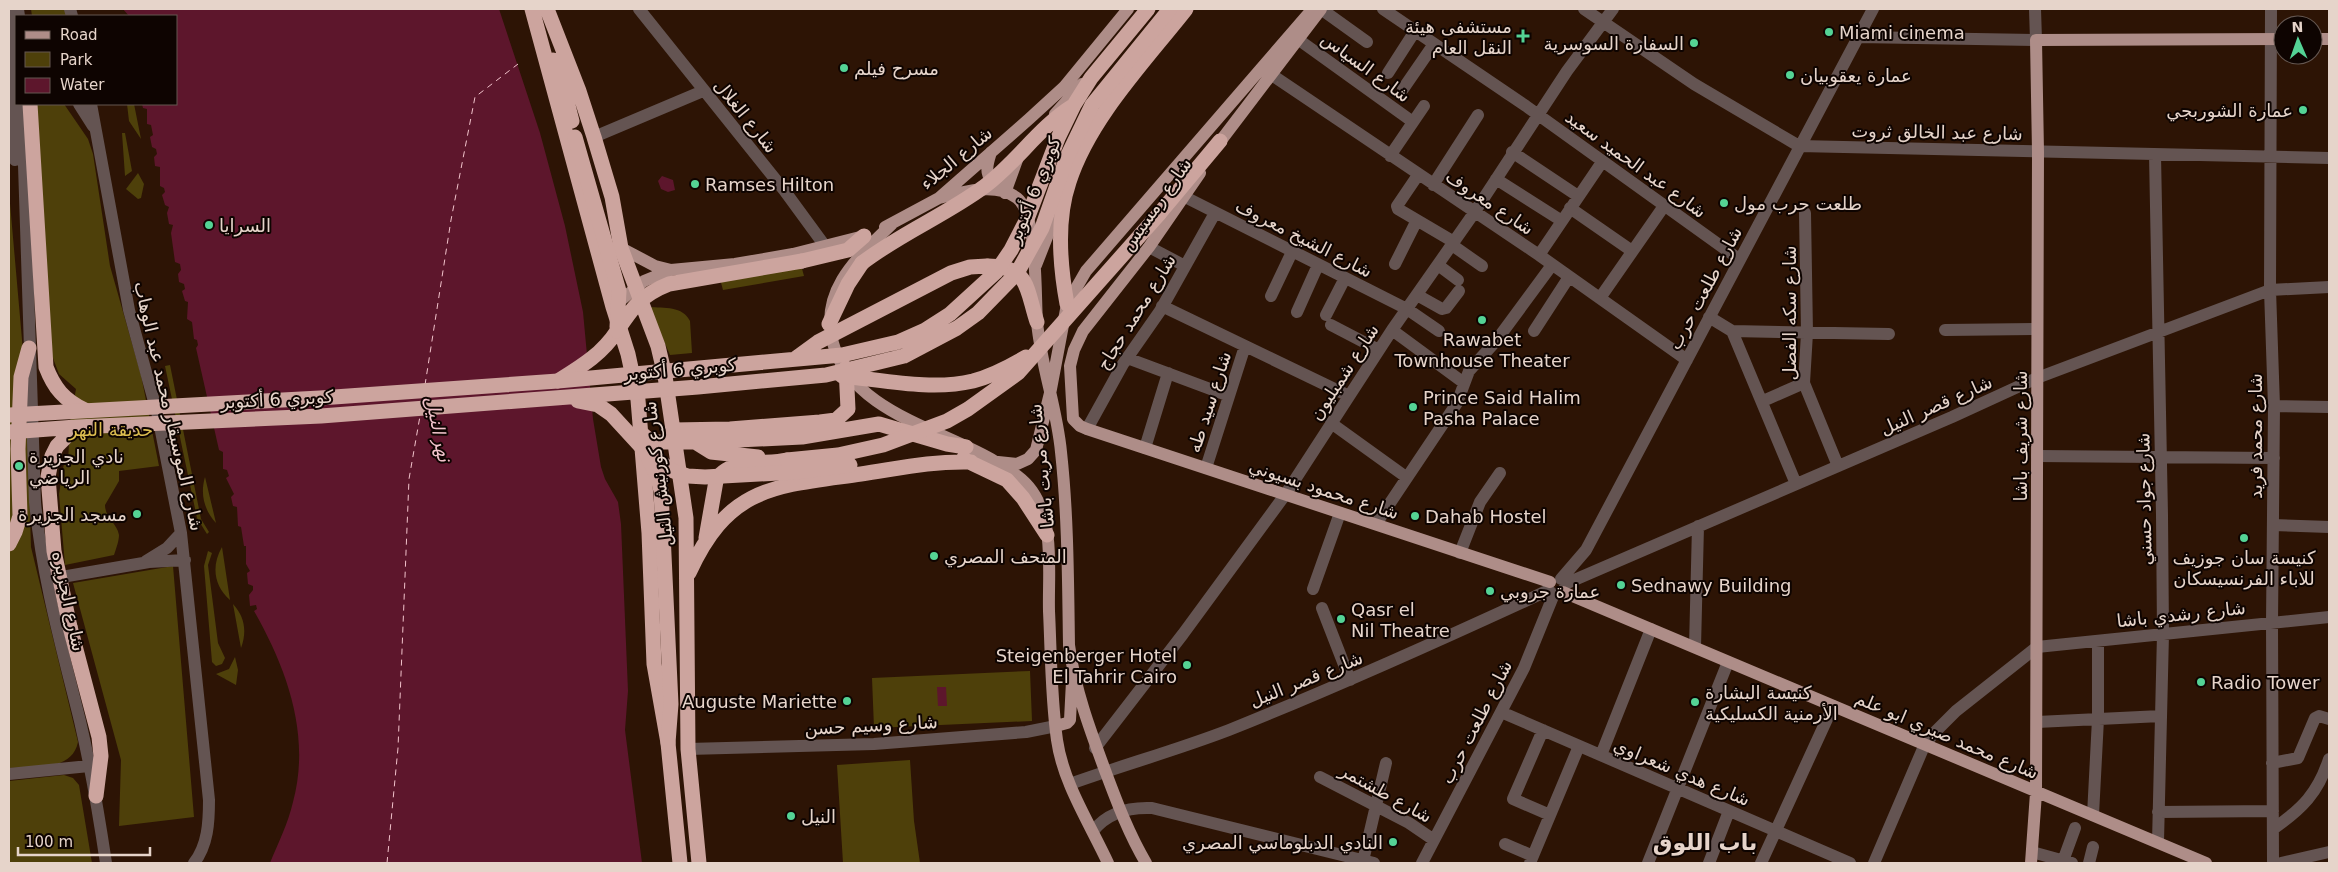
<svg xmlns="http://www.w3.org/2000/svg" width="2338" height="872" font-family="'DejaVu Sans','Noto Sans Arabic',sans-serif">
	<rect width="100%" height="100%" fill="#2d1405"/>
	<path fill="#4e400a" d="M31 9H65L67 16H32Z
		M32 104H64L88 139 93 154 110 266 141 375 159 466 119 471V481L105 505C105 518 117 523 119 535 119 541 116 549 114 555L65 565 59 494 64 463H68L70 422 76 389 59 374 51 353Z
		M127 104H134L141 139 129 121Z
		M122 133H125L132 171 125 176Z
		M138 173 144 184 141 198 138 199 126 189Z
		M9 192 26 385 31 547 78 742C72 772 33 766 9 768Z
		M801 265 804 276 723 290 720 279Z
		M649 307C664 308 683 306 690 321L692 353 670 355Z
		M170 365 201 519 209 532 207 534 197 518 165 366Z
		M205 477 216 523C204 510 200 494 205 477Z
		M222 547 230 600C214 586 211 566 222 547Z
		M208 551 212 553 208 565 218 643 225 658 222 664 216 666 212 662 204 566Z
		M173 566 194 817 119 826 121 760 73 583Z
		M233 604C245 617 247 632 241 648Z
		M235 657 238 670 236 685 216 674 229 669Z
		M1030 671 1032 721 874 728 872 678Z
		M910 760 914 821 920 863H843L837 765Z
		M64 775 73 778 79 785 92 863H9V781Z"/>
	<path fill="#5d162c" d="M123 9H499L540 133 565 226 583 312 593 419 601 467 605 479 618 502 621 524 628 691 625 730 642 863H270C278 843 288 824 293 802 311 735 287 669 254 611L257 609 256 605 250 606 249 595 253 590V586L248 584 247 573 250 571 246 564V546H244L241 527 238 526 237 507 233 506 231 497 234 494 226 478 229 476 227 470 223 469V452L219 450 196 348 198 345 197 340 194 339 192 322 187 319 188 302 185 301 182 291 185 289 184 284 179 282 178 274 181 270 180 264 175 262 171 233 173 225 169 224 167 213 169 207 165 205 162 195 165 192 164 188 160 186V167L155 166 154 157 157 154 156 149 152 147 150 137 153 135 151 125 147 124V109L143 108 142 104H176V16H129Z
		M662 176 673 180 675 190 668 192 661 189 658 181Z
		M937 687H946L947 706H938Z"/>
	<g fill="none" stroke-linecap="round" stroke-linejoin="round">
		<path stroke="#f2c4cc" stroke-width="1" stroke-dasharray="6 5" stroke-linecap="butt" d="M425 385 451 220 475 97 518 64
			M387 863 398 748 409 479 420 416"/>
		<path stroke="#645452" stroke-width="12" d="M18 9 19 16
			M70 9 72 16
			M639 9 784 190 825 246
			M1321 9 1367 42
			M1383 9 1526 106 1739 259
			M1584 9 1694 84 1799 146 2329 158
			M2271 9 2270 290 2274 406 2272 623 2273 863
			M9 15 15 160
			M1858 37 2036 40 2035 9
			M1299 40 1413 122
			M1388 73 1415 31
			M1272 75 1539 255 1687 360
			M1403 89 1434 44
			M22 104 35 502C42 577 62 648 80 721 91 768 99 816 106 863
			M79 104 93 126
			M91 104 129 310 158 416 181 533 209 800C209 822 208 845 194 863
			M594 137 703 91
			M1512 152 1578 196
			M2155 155 2162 515 2163 634 2158 842
			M1390 156 1424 106
			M1418 175 1397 206 1398 209 1454 242
			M1496 179 1562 221
			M1433 185 1478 115
			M1185 197 1407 309 1439 331
			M1570 208 1632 251
			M1805 213 1807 333 1804 383 1838 466
			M1452 245 1482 266
			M1149 247 1185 266
			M1539 255 1602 162
			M1395 264 1417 220
			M1438 265 1458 280
			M1417 295 1442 309 1446 308 1459 291
			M1271 296 1292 252
			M1600 298 1664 206
			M1162 306 1349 396
			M1297 312 1318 265
			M1326 315 1345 278
			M1709 317 1732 331 1796 484
			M1331 325 1379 350
			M1392 330 1464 383
			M1945 330 2037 329
			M1534 331 1569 277
			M1732 331 1889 334
			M1127 358 1229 396
			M1763 401 1804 383
			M2274 406 2329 407
			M1331 423 1406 477
			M1087 429 1123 364 1160 311 1215 213
			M1145 448 1168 373
			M2037 456 2274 458
			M1206 468 1245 346
			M1376 524 1457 403 1469 371 1496 341 1552 265
			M2273 525 2329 527
			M1460 553 1480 502 1500 473
			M146 561 167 548 181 533
			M50 579 149 562 185 560
			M1561 579 1586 550 1873 9
			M1565 584 1952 417 2037 378 2270 290 2329 287
			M1313 589 1340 513
			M1322 608 1350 680
			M1695 647 1698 526
			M1501 712 1850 863
			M2037 722 2161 716
			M1543 730 1513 799 1550 815
			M1095 748 1183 634 1285 495 1392 330 1474 213 1567 71 1613 9
			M688 749 874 744 1026 732 1056 726
			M1601 755 1651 629
			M2272 763 2298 758 2315 718 2319 716 2329 719
			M9 774 89 766
			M1320 777 1409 823 1434 840
			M1070 784C1123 765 1177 750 1229 730 1337 687 1443 639 1549 590
			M2158 812 2273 811
			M2093 815 2098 719V641
			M2273 829C2302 809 2318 793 2329 759
			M1093 831C1107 813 1129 807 1152 808L1374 863
			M1505 844 1533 856
			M2032 852 2072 863
			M1363 861 1386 763
			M2063 861 2075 828
			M1422 863 1524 668 1554 594
			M1530 863 1579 746
			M1648 863 1728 662
			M1709 863 1729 811
			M1761 863 1833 706
			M1874 863 1925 744 1935 732 1956 711 2037 647 2329 617
			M2089 863 2093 847
			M2281 863 2329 852"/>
		<path stroke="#ae8d88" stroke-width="12" d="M2313 39H2329
			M1055 114 1082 84
			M1216 147 1321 9
			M991 152C988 162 984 172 992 181H1000
			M1200 173 1149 247 1083 331 1074 350 1070 366 1073 419 1080 426 1087 429 1550 582
			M1005 193 1017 160
			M939 198C962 192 996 182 1017 198 1038 214 1035 296 1037 322 1041 366 1057 408 1061 452 1068 516 1068 581 1069 645 1075 690 1090 730 1106 773 1118 805 1129 834 1146 863
			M892 224C858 257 819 290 833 343 851 412 942 429 996 462 1009 470 1023 478 1032 491 1055 524 1048 573 1049 611 1051 653 1051 698 1057 740 1063 783 1090 824 1108 863
			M885 227 939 198 1029 119 1064 87 1128 9
			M621 248 655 266 671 270
			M1036 265 1060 204
			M614 306 644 281 671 270 735 264 793 254 864 236
			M998 462 1017 464 1028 459 1036 450 1051 389 1067 304 1086 271 1310 12
			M1563 592 2206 863
			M1056 726 1067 723 1070 720 1072 681
			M2031 863 2036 793 2038 152 2036 40 2283 39"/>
		<path stroke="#cca49e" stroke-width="15" d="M532 9 613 307 628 354 638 400 649 533 654 664 668 743 680 863
			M547 9 579 91 594 137 612 197 621 248 658 346 665 376 686 518 688 749 699 863
			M553 60 562 82 572 121
			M30 104 46 367C54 388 64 400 85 410
			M1159 214 1220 141
			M802 261 848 250 864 236
			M988 266C1030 267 1026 289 1037 322
			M1067 304C1060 266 1056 220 1069 182 1089 119 1145 61 1186 9
			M829 324 848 284 862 263
			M558 381C582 366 602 354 617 331
			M673 430 730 429 820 422 836 420 848 409 846 368
			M641 433 649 440 657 442H695L802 437 879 424 947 444 966 447
			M695 442 711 452 758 457
			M963 459 1007 480 1023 498 1047 535
			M706 538 716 481C727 458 766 465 787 460
			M9 544 15 532 20 516 18 449 21 377 29 348
			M689 573C729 485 776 486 861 474 901 468 930 461 971 462
			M70 627 99 737 101 756 96 796"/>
		<path stroke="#cca49e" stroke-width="15" d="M575 137 619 291 617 327
			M862 263C901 233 946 215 985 186 1017 162 1039 127 1073 106
			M617 331C633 307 641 295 669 284L802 261
			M796 358 818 342 951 273 970 267 987 266
			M842 376C884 380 931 391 973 381 992 376 1009 367 1026 357
			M578 401 598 405 611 414 645 451 673 471 688 476 705 477 796 472 850 465
			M9 415 320 398 558 381 842 355 898 342 925 330 950 314 996 272 1011 250 1027 219 1058 138 1074 105 1091 78 1148 9
			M9 432 76 427 321 416 698 387 826 375 904 356 957 328 978 313 1017 273 1042 228 1067 157 1092 105 1170 9
			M647 455 658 478 661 491 671 704 668 743
			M787 460 838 455 883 445 947 421 968 409 1018 373 1159 214
			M70 627 54 551 48 477 52 456 57 446 76 427"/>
	</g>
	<g fill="#54d395" stroke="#0e0401" stroke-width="2">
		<circle cx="1829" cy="32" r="5"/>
		<path d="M1520.5 28.5h5v5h5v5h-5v5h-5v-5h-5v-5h5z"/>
		<circle cx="1694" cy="43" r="5"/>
		<circle cx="844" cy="68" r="5"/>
		<circle cx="1790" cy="75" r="5"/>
		<circle cx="2303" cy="110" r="5"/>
		<circle cx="695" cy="184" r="5"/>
		<circle cx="1724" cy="203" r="5"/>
		<circle cx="209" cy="225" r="5"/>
		<circle cx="1482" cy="320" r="5"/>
		<circle cx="1413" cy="407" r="5"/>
		<circle cx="19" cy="466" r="5"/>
		<circle cx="137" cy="514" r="5"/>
		<circle cx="1415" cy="516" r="5"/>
		<circle cx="2244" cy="538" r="5"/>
		<circle cx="934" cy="556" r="5"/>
		<circle cx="1621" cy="585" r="5"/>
		<circle cx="1490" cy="591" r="5"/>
		<circle cx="1341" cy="619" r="5"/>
		<circle cx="1187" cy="665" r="5"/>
		<circle cx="2201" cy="682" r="5"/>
		<circle cx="847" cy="701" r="5"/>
		<circle cx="1695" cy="702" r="5"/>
		<circle cx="791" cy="816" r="5"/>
		<circle cx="1393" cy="842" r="5"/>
	</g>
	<g text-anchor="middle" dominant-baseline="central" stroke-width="4" stroke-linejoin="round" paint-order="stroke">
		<g font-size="18" fill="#e6d4ca" stroke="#0e0401" text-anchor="start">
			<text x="1512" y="26" text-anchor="end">مستشفى هيئة<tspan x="1512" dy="21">النقل العام</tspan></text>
			<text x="1839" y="32">Miami cinema</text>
			<text x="1684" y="43" text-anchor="end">السفارة السوسرية</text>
			<text x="854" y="68">مسرح فيلم</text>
			<text x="1800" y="75">عمارة يعقوبيان</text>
			<text x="2293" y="110" text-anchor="end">عمارة الشوربجي</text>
			<text x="705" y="184">Ramses Hilton</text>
			<text x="1734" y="203">طلعت حرب مول</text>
			<text x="219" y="225">السرايا</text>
			<text x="1482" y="339" text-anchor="middle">Rawabet<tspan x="1482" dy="21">Townhouse Theater</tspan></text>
			<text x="1423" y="397">Prince Said Halim<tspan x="1423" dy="21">Pasha Palace</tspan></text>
			<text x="29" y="456">نادي الجزيرة<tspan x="29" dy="21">الرياضي</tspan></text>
			<text x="127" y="514" text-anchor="end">مسجد الجزيرة</text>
			<text x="1425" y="516">Dahab Hostel</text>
			<text x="944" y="556">المتحف المصري</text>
			<text x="2244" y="557" text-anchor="middle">كنيسة سان جوزيف<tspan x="2244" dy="21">للاباء الفرنسيسكان</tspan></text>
			<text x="1631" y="585">Sednawy Building</text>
			<text x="1500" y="591">عمارة جروبي</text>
			<text x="1351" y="609">Qasr el<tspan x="1351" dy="21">Nil Theatre</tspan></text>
			<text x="1177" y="655" text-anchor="end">Steigenberger Hotel<tspan x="1177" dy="21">El Tahrir Cairo</tspan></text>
			<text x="2211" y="682">Radio Tower</text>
			<text x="1705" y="692">كنيسة البشارة<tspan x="1705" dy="21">الأرمنية الكسليكية</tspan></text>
			<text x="837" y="701" text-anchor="end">Auguste Mariette</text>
			<text x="801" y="816">النيل</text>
			<text x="1383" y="842" text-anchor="end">النادي الدبلوماسي المصري</text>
		</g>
		<g font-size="18" fill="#e6d4ca" stroke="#0e0401">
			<text transform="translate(1366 67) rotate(36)">شارع السياس</text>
			<text transform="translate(746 116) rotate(51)">شارع الغلال</text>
			<text transform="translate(1937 132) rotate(1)">شارع عبد الخالق ثروت</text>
			<text transform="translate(956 158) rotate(-40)">شارع الجلاء</text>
			<text transform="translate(1636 164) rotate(36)">شارع عبد الحميد سعيد</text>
			<text transform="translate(1034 190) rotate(-68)">كوبري 6 أكتوبر</text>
			<text transform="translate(1490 202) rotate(34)">شارع معروف</text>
			<text transform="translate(1156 204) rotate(-55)">شارع رمسيس</text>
			<text transform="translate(1304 238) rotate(27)">شارع الشيخ معروف</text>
			<text transform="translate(1705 288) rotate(-62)">شارع طلعت حرب</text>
			<text transform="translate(1136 312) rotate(-58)">شارع محمد حجاج</text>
			<text transform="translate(1789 313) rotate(-90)">شارع سكه الفضل</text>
			<text transform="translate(680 369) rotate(-5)">كوبري 6 أكتوبر</text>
			<text transform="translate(1344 372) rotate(-57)">شارع شمبليون</text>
			<text transform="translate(277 399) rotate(-3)">كوبري 6 أكتوبر</text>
			<text transform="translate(1209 402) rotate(-72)">شارع سيد طه</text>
			<text transform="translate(1936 405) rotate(-24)">شارع قصر النيل</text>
			<text transform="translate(169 406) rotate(77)">شارع الموسيقار محمد عبد الوهاب</text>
			<text transform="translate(2020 436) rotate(-90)">شارع شريف باشا</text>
			<text transform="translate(2255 436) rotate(-90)">شارع محمد فريد</text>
			<text transform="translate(1041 466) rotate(-96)">شارع مريت باشا</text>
			<text transform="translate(658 474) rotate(-97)">شارع كورنيش النيل</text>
			<text transform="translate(1324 489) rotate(18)">شارع محمود بسيوني</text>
			<text transform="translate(2144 499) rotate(-91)">شارع جواد حسني</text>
			<text transform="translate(69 601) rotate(78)">شارع الجزيره</text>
			<text transform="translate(2181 614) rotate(-6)">شارع رشدي باشا</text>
			<text transform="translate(1306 679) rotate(-22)">شارع قصر النيل</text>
			<text transform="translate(1476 722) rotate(-63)">شارع طلعت حرب</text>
			<text transform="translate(871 725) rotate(-3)">شارع وسيم حسن</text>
			<text transform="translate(1947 735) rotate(23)">شارع محمد صبري ابو علم</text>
			<text transform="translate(1682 772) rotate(23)">شارع هدي شعراوي</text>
			<text transform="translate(1386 793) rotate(29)">شارع طشتمر</text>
		</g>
		<g font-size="18" fill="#ddbe50" stroke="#0e0401">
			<text x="111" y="429">حديقة النهر</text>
		</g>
		<g font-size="19" font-style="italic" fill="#f2c4cc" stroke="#0e0401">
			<text transform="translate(439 429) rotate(79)">نهر النيل</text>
		</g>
		<g font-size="22" font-weight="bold" fill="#e6d4ca" stroke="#0e0401">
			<text x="1705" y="842">باب اللوق</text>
		</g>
	</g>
	<rect width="2338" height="872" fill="none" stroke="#e6d4ca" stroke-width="20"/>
	<rect x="15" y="15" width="162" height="90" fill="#0e0401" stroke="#645751"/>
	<rect x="25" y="31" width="25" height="8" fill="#ae8d88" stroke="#645751"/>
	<text x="60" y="40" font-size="15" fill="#e6d4ca">Road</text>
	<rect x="25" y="52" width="25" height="15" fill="#4e400a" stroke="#645751"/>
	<text x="60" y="65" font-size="15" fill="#e6d4ca">Park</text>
	<rect x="25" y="78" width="25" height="15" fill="#5d162c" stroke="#645751"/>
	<text x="60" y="90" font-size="15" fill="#e6d4ca">Water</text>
	<g transform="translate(2298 40) rotate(358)"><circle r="24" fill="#0e0401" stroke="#645751"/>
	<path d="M0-4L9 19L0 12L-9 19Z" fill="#54d395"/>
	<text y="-8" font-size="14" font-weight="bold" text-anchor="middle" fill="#e6d4ca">N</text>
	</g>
	<path d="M18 847v8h132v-8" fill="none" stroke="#e6d4ca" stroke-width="2.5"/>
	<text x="25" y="847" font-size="15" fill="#e6d4ca" stroke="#0e0401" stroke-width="4" paint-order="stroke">100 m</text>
</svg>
